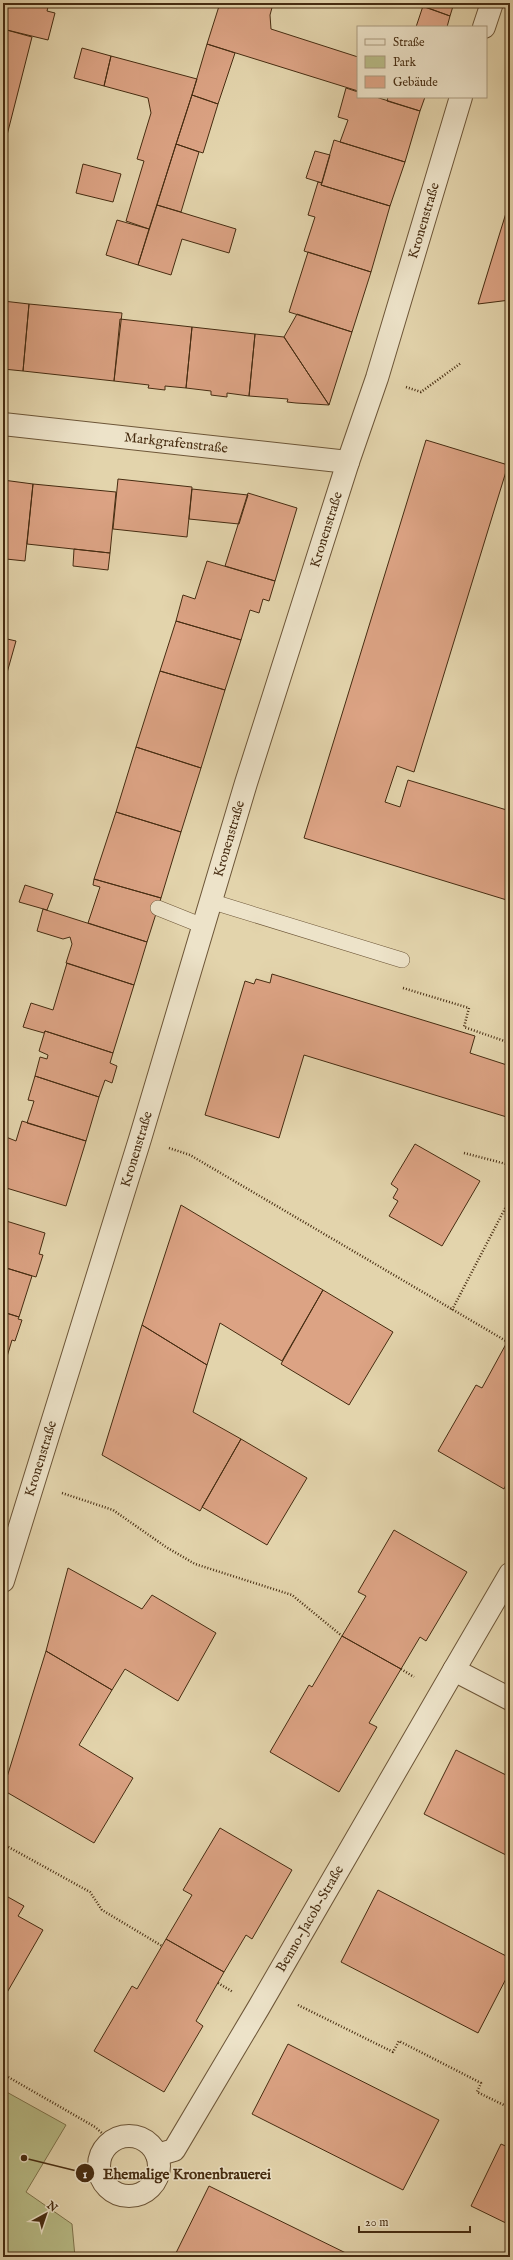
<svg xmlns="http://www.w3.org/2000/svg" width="513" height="2260" font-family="'IM FELL English',serif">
	<rect width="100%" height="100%" fill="#e3d4ac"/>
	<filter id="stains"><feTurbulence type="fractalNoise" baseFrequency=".005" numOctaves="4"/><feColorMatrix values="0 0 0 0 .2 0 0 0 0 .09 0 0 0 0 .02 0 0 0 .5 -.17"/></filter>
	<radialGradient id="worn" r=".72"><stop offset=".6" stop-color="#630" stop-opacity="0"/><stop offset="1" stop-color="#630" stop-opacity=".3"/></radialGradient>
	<path fill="#b8bc87" stroke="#7f744c" d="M3 2090 66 2125 26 2192 72 2224 75 2257H3Z"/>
	<path fill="#dca384" stroke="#462c11" d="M3 3H49L47 11 55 13 48 40 3 29Z
		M220 3 273 4 270 15 271 29 358 57V91L207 44Z
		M413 3H454L450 16Z
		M423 6 450 16 447 27H416Z
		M3 29 32 37 5 143H3Z
		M207 44 235 53 218 104 192 95Z
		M82 48 111 56 104 86 74 78Z
		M111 56 197 79 149 229 126 221 144 161 137 159 151 113 148 98 104 86Z
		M346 88 358 92V97H376L420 111 405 162 340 142 348 120 338 117Z
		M192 95 218 104 203 153 176 144Z
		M388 97H425L420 111 387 101Z
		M334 140 405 162 390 206 321 185Z
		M176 144 199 152 181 212 157 205Z
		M315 151 330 155 322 183 306 178Z
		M83 164 121 174 113 202 76 193Z
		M318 182 322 183 321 185 390 206 371 272 304 251 315 217 308 215Z
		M510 200V300L478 304Z
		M157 205 236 229 229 253 182 239 171 275 138 265Z
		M117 220 149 229 138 265 106 255Z
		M308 252 371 272 352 332 289 312Z
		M3 301 29 304 23 371 3 369Z
		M29 304 122 313 114 381 23 371Z
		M297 314 352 332 329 405 284 337Z
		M120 319 192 327 186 388 165 386V390L148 388 149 385 114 381Z
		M192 327 255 334 249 396 227 393V397L211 395V391L186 388Z
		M255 334 284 337 329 405 296 403 287 402 288 399 249 396Z
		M426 440 508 465 414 772 397 766 385 802 400 807 408 780 510 811V901L304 838Z
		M118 479 192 487 187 537 113 529Z
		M3 480 33 484 25 561 6 559V555L3 554Z
		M33 484 116 492 110 553 27 544Z
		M192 489 248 495 239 524 189 519Z
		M248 493 297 508 275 581 225 566Z
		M74 549 110 553 108 570 73 566Z
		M207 561 275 581 269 601 263 599 259 613 250 610 241 640 176 621 183 595 195 599Z
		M176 621 241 640 225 690 160 671Z
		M3 638 16 641 3 687Z
		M160 671 225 690 201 768 136 747Z
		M136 747 201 768 181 832 116 812Z
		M116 812 181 832 161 898 94 879Z
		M94 879 161 898 147 942 88 923 100 887 93 885Z
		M25 885 53 894 47 910 19 902Z
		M43 909 147 942 134 985 66 963 72 944 70 937 63 939 37 931Z
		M67 963 134 985 113 1053 45 1031 44 1033 23 1027 31 1003 53 1010Z
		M272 974 475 1036 470 1053 510 1066V1118L304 1055 279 1138 205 1115 245 981 254 984 256 979 270 983Z
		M45 1031 113 1053 110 1063 117 1066 112 1083 105 1080 99 1097 35 1076 40 1057 47 1059 48 1055 39 1051Z
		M35 1076 99 1097 86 1141 27 1123 34 1101 28 1100Z
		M22 1121 86 1141 66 1206 3 1187V1148L6 1137 16 1141Z
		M415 1144 480 1181 442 1246 389 1216 398 1201 393 1198 398 1189 391 1184Z
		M181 1205 323 1290 282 1361 220 1323 207 1365 142 1325Z
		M3 1220 45 1233 39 1254 43 1255 36 1277 3 1267Z
		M3 1267 32 1276 19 1317 3 1312Z
		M323 1290 393 1332 349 1405 281 1364Z
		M3 1312 19 1317 18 1319 22 1320 15 1341 12 1340 6 1360 3 1359Z
		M142 1325 207 1365 193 1412 241 1439 200 1511 102 1455Z
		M506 1344 510 1346V1477L504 1489 438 1451 476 1385 482 1388Z
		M241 1439 307 1478 267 1545 202 1507Z
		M394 1530 467 1572 426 1641 420 1637 401 1669 342 1636 366 1596 358 1592Z
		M68 1568 142 1609 152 1595 216 1633 178 1701 125 1669 112 1690 46 1651Z
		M342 1636 401 1669 369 1723 377 1727 339 1792 270 1752 309 1685 312 1687Z
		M46 1651 112 1690 79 1745 133 1778 94 1843 3 1790Z
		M456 1750 510 1777V1857L424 1814Z
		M220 1828 292 1870 252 1939 246 1935 224 1972 166 1939 192 1895 183 1890Z
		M378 1890 510 1958V1971L478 2033 341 1962Z
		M8 1897 24 1906 18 1916 43 1930 5 1996 3 1995V1905Z
		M166 1939 224 1972 196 2021 203 2026 164 2092 94 2051 132 1986 137 1989Z
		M288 2044 439 2120 403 2190 252 2114Z
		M501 2144 510 2148V2225L471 2206Z
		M209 2186 354 2257H174Z"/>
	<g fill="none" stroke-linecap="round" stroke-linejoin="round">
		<defs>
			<path id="lane" d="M210 901 402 960
				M158 908 203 926"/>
			<g id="street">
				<path d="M484 27 492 3"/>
				<path id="s1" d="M3 424 348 462"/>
				<path d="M510 1574 454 1670 510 1699"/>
				<path id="s2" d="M3 1581 140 1139 246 783 348 462 377 378 461 97"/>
				<circle cx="129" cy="2166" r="30"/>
				<path id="s3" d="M157 2155 174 2150 259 2007 454 1670"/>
			</g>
		</defs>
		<use href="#lane" stroke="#6d5638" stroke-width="16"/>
		<use href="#street" stroke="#6d5638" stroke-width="24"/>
		<path stroke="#462c11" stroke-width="2.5" stroke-dasharray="1 2" stroke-linecap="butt" d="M406 387 421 392 461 363
			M403 988 469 1008 464 1027 510 1043
			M169 1148 190 1155 506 1341
			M464 1153 510 1165
			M452 1310 510 1199
			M62 1493 113 1510 166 1547 195 1564 292 1595 342 1636
			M401 1669 414 1677
			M3 1844 90 1892 102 1910 162 1946
			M218 1983 233 1992
			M298 2005 393 2052 399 2041 481 2083 477 2092 510 2108
			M3 2074 95 2127 111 2141"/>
		<use href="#lane" stroke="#ede3c9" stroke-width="15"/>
		<use href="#street" stroke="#ede3c9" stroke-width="22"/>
	</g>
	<g text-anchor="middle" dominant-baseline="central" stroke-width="3" stroke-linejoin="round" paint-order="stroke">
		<g font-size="14" fill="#462c11" stroke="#ede3c9">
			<text stroke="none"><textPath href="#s2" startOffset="1424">Kronenstraße</textPath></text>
			<text stroke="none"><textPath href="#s1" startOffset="174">Markgrafenstraße</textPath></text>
			<text stroke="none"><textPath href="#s2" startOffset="1100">Kronenstraße</textPath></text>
			<text stroke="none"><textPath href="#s2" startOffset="776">Kronenstraße</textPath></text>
			<text stroke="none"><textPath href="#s2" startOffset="452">Kronenstraße</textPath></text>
			<text stroke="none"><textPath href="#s2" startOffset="128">Kronenstraße</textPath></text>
			<text stroke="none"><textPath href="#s3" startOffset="286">Benno-Jacob-Straße</textPath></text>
		</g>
	</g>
	<path fill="none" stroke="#462c11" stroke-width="1.5" d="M24 2158L85 2173"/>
	<g fill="#462c11" stroke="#ede3c9" stroke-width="1.5">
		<circle cx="24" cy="2158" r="4"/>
		<circle cx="85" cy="2173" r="10"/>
	</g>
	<g font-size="12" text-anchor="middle" font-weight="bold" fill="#fff">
		<text x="85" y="2178">1</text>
	</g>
	<g font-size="15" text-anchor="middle" font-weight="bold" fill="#462c11" stroke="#ede3c9" stroke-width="3" stroke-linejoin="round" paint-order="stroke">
		<text x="187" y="2179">Ehemalige Kronenbrauerei</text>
	</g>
	<rect width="513" height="2260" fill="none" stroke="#e3d4ac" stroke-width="16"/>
	<rect x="4" y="4" width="505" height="2252" fill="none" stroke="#462c11" stroke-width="2"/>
	<rect x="8" y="8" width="497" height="2244" fill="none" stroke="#462c11"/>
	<rect x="357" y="26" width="130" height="72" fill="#ede3c9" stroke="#aa9a7f"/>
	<rect x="365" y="39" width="20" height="6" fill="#ede3c9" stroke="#aa9a7f"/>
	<text x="393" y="46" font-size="12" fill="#462c11">Straße</text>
	<rect x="365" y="56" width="20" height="12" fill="#b8bc87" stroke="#aa9a7f"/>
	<text x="393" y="66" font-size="12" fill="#462c11">Park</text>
	<rect x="365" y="76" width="20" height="12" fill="#dca384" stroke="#aa9a7f"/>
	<text x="393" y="86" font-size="12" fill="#462c11">Gebäude</text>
	<g transform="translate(46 2214) rotate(40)" stroke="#ede3c9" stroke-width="3" paint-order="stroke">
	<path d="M0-3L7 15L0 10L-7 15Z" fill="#462c11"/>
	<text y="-6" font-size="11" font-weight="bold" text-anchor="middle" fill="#462c11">N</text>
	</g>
	<path d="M359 2226v6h111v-6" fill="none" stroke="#462c11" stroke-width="2"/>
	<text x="365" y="2226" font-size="12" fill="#462c11" stroke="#ede3c9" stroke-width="3" paint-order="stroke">20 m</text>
	<rect width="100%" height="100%" filter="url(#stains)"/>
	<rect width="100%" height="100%" fill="url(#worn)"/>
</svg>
